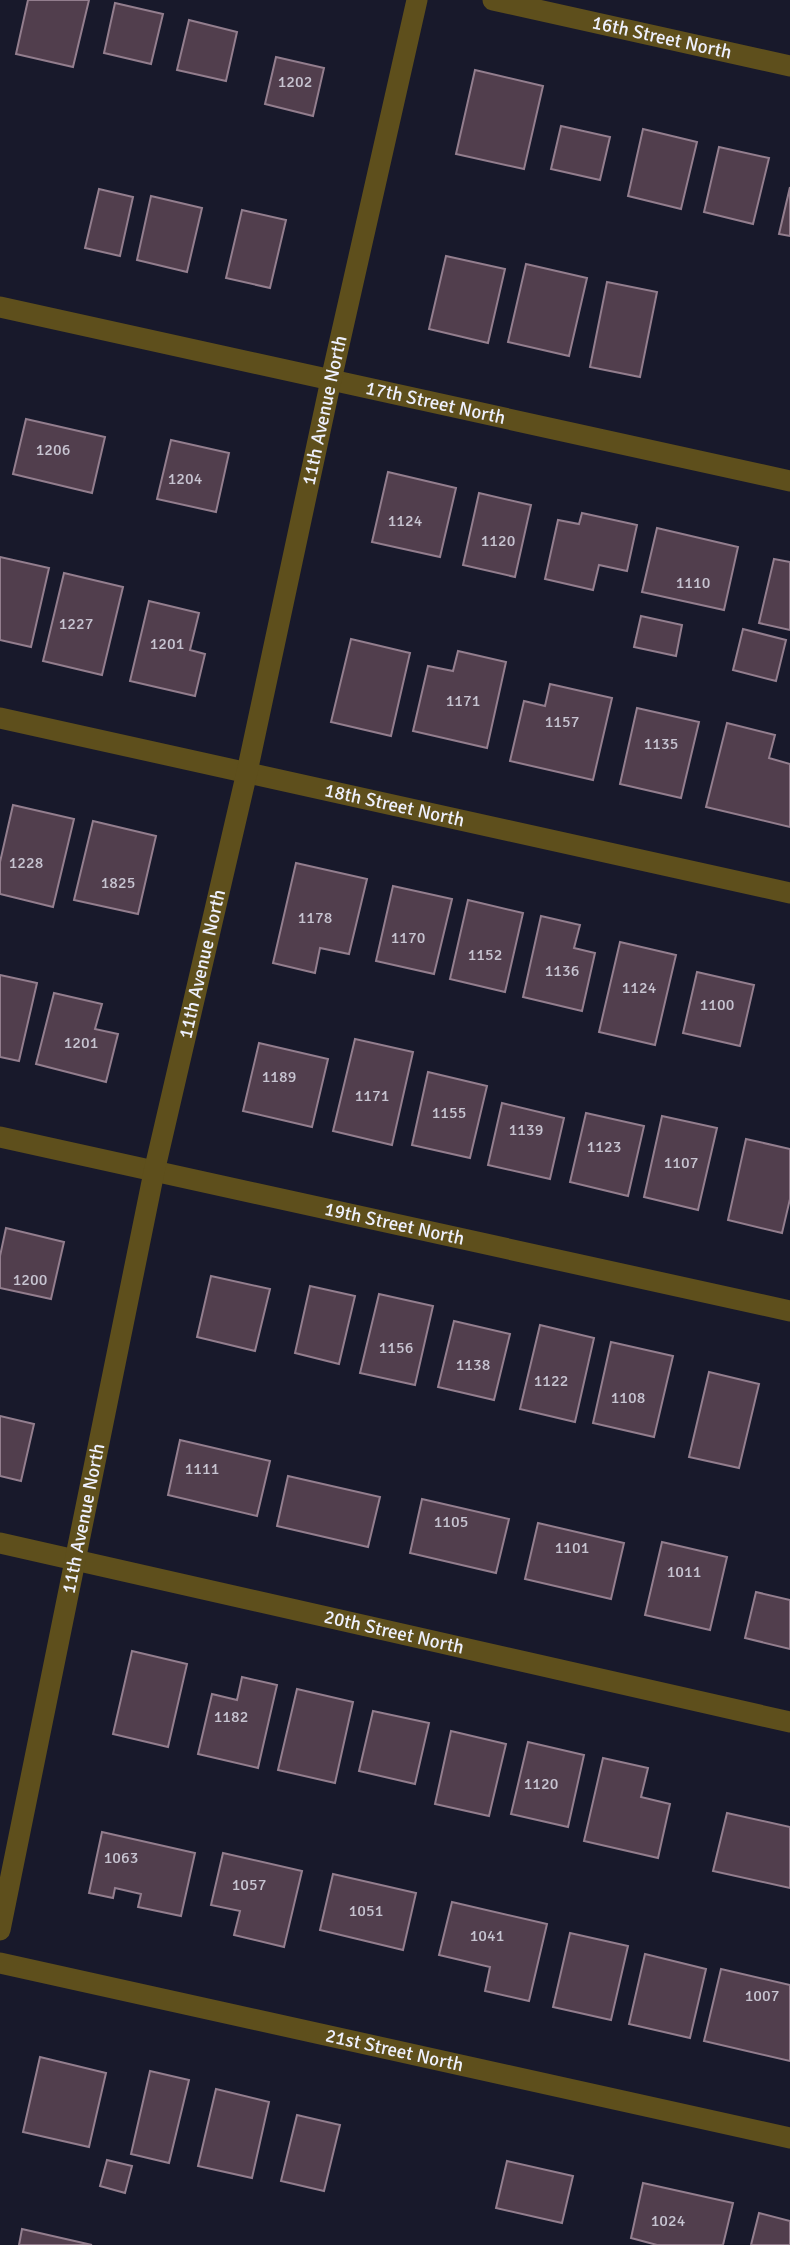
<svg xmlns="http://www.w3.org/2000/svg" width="790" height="2245" font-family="Signika,sans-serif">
	<rect width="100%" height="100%" fill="#18192b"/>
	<path fill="#513e4d" stroke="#937e8e" stroke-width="2" d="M28 0H89L73 67 16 54Z
		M115 3 163 14 151 64 104 53Z
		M189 20 237 32 226 81 177 70Z
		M276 57 324 68 313 116 265 104Z
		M475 70 543 86 524 169 456 154Z
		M561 126 610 137 600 180 551 169Z
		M643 129 697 142 681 209 628 196Z
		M719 147 769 158 753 224 704 212Z
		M790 187V236L779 234Z
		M99 189 133 197 120 256 85 248Z
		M151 196 202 208 187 272 137 260Z
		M242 210 286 220 270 288 226 278Z
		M446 256 505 269 488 343 429 329Z
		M526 264 587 278 569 356 508 342Z
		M607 282 657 292 640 377 590 367Z
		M26 419 105 437 92 493 13 474Z
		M171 440 229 453 216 512 157 499Z
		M388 472 456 488 440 557 372 542Z
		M479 493 531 505 515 577 463 565Z
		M582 513 637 525 627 571 599 565 593 590 545 579 558 520 579 524Z
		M657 528 738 547 724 610 642 592Z
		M0 557 49 568 31 647 0 640Z
		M774 559 790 562V630L759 623Z
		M64 573 123 587 102 675 43 661Z
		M149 601 199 613 190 650 205 654 195 696 130 681Z
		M641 616 682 625 676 656 634 647Z
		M743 629 786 640 776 681 733 670Z
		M351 639 410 653 391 736 331 722Z
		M458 651 506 662 487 748 413 731 428 666 453 671Z
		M550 684 612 698 593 780 510 761 524 701 545 706Z
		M637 708 699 722 681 798 620 784Z
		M727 723 775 735 769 758 790 764V827L706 807Z
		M13 805 74 819 53 907 0 894V862Z
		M93 821 156 836 138 914 74 900Z
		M296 863 367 879 349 954 320 948 315 973 273 963Z
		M393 886 452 899 434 974 376 961Z
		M468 900 523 913 505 992 450 979Z
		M541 916 580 925 574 948 595 953 582 1011 523 997Z
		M620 942 676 955 655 1045 599 1032Z
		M697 972 754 985 740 1046 683 1033Z
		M0 975 37 983 19 1061 0 1057Z
		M54 993 102 1004 95 1029 118 1034 106 1082 36 1064Z
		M355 1039 413 1052 392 1145 333 1131Z
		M259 1043 328 1059 312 1127 243 1111Z
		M428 1072 487 1086 470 1158 412 1145Z
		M502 1103 564 1118 550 1179 488 1165Z
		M586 1113 644 1126 628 1196 570 1182Z
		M662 1116 717 1128 698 1210 644 1197Z
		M746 1139 790 1149V1199L782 1233 728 1220Z
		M6 1228 64 1242 51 1299 0 1288V1256Z
		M211 1276 270 1289 255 1351 197 1337Z
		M310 1286 355 1296 339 1364 295 1353Z
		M379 1294 433 1306 415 1385 360 1373Z
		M454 1321 510 1334 494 1400 438 1387Z
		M540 1325 594 1338 575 1422 520 1409Z
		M611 1342 673 1356 654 1437 593 1423Z
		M709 1372 759 1384 739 1468 689 1457Z
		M0 1416 34 1424 21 1481 0 1476Z
		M180 1440 270 1461 257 1516 168 1495Z
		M288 1476 380 1497 368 1547 277 1526Z
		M422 1499 509 1519 496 1573 410 1553Z
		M538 1523 624 1543 611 1599 525 1579Z
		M662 1542 727 1557 710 1630 645 1615Z
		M756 1592 790 1600V1649L745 1638Z
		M132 1651 187 1664 168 1747 113 1734Z
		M242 1677 277 1685 258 1768 198 1754 212 1694 237 1700Z
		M297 1689 353 1702 335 1783 278 1770Z
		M373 1711 429 1723 415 1784 359 1771Z
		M451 1731 506 1744 489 1816 435 1804Z
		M528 1742 584 1755 568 1827 511 1814Z
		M603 1758 648 1768 641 1797 670 1804 658 1858 584 1841Z
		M727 1813 790 1827V1888L713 1871Z
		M102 1832 195 1853 181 1916 138 1907 141 1894 115 1888 113 1898 89 1893Z
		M223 1853 302 1871 284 1947 234 1935 240 1911 211 1905Z
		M333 1874 416 1893 403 1950 320 1930Z
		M452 1902 547 1924 529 2001 485 1991 490 1967 439 1955Z
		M570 1933 628 1946 611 2020 553 2007Z
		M645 1954 706 1969 690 2038 629 2024Z
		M721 1969 790 1985V2061L704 2041Z
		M40 2057 106 2073 89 2147 23 2132Z
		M150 2071 189 2080 169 2163 131 2154Z
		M216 2089 269 2102 252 2178 198 2166Z
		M297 2115 340 2125 324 2191 281 2181Z
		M107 2160 132 2166 125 2193 100 2186Z
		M507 2161 573 2176 562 2223 496 2208Z
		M643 2183 733 2203 723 2245H657L631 2238Z
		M759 2213 790 2221V2245H751Z
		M22 2229 92 2245H19Z"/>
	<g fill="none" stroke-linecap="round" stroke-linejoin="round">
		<g stroke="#5e4f1c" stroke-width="21">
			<path id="s1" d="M493 0 790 66"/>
			<path id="s2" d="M0 307 790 481"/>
			<path id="s3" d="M0 718 790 893"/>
			<path id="s4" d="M0 1137 790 1311"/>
			<path id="s5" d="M0 1543 790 1722"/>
			<path id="s6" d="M0 1930 154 1172 247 772 331 380 417 0"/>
			<path id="s7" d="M0 1963 790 2138"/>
		</g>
	</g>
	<g text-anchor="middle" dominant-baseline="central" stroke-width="7" stroke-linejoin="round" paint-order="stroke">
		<g font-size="16" fill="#c7c4d1">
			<text x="295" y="82">1202</text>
			<text x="53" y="450">1206</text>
			<text x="185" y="479">1204</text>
			<text x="405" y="521">1124</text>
			<text x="498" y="541">1120</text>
			<text x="693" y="583">1110</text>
			<text x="76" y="624">1227</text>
			<text x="167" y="644">1201</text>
			<text x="463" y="701">1171</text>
			<text x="562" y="722">1157</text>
			<text x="661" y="744">1135</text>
			<text x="26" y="863">1228</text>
			<text x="118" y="883">1825</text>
			<text x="315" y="918">1178</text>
			<text x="408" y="938">1170</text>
			<text x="485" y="955">1152</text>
			<text x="562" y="971">1136</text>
			<text x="639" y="988">1124</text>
			<text x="717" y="1005">1100</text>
			<text x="81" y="1043">1201</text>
			<text x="279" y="1077">1189</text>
			<text x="372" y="1096">1171</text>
			<text x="449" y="1113">1155</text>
			<text x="526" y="1130">1139</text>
			<text x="604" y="1147">1123</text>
			<text x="681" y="1163">1107</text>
			<text x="30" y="1280">1200</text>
			<text x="396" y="1348">1156</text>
			<text x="473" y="1365">1138</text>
			<text x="551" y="1381">1122</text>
			<text x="628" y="1398">1108</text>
			<text x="202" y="1469">1111</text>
			<text x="451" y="1522">1105</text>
			<text x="572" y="1548">1101</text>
			<text x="684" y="1572">1011</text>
			<text x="231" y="1717">1182</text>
			<text x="541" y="1784">1120</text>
			<text x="121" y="1858">1063</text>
			<text x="249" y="1885">1057</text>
			<text x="366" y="1911">1051</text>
			<text x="487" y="1936">1041</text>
			<text x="762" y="1996">1007</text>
			<text x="668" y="2221">1024</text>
		</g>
		<g font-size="19" fill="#eef0fd" stroke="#18192b">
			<text stroke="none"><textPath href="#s1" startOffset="173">16th Street North</textPath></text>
			<text stroke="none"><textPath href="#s2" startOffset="446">17th Street North</textPath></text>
			<text stroke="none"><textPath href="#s6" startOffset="1554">11th Avenue North</textPath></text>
			<text stroke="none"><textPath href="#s3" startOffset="404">18th Street North</textPath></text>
			<text stroke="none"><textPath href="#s6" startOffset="987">11th Avenue North</textPath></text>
			<text stroke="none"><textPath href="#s4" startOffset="404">19th Street North</textPath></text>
			<text stroke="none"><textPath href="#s6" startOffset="420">11th Avenue North</textPath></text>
			<text stroke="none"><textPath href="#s5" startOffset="404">20th Street North</textPath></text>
			<text stroke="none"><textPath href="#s7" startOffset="404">21st Street North</textPath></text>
		</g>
	</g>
</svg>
